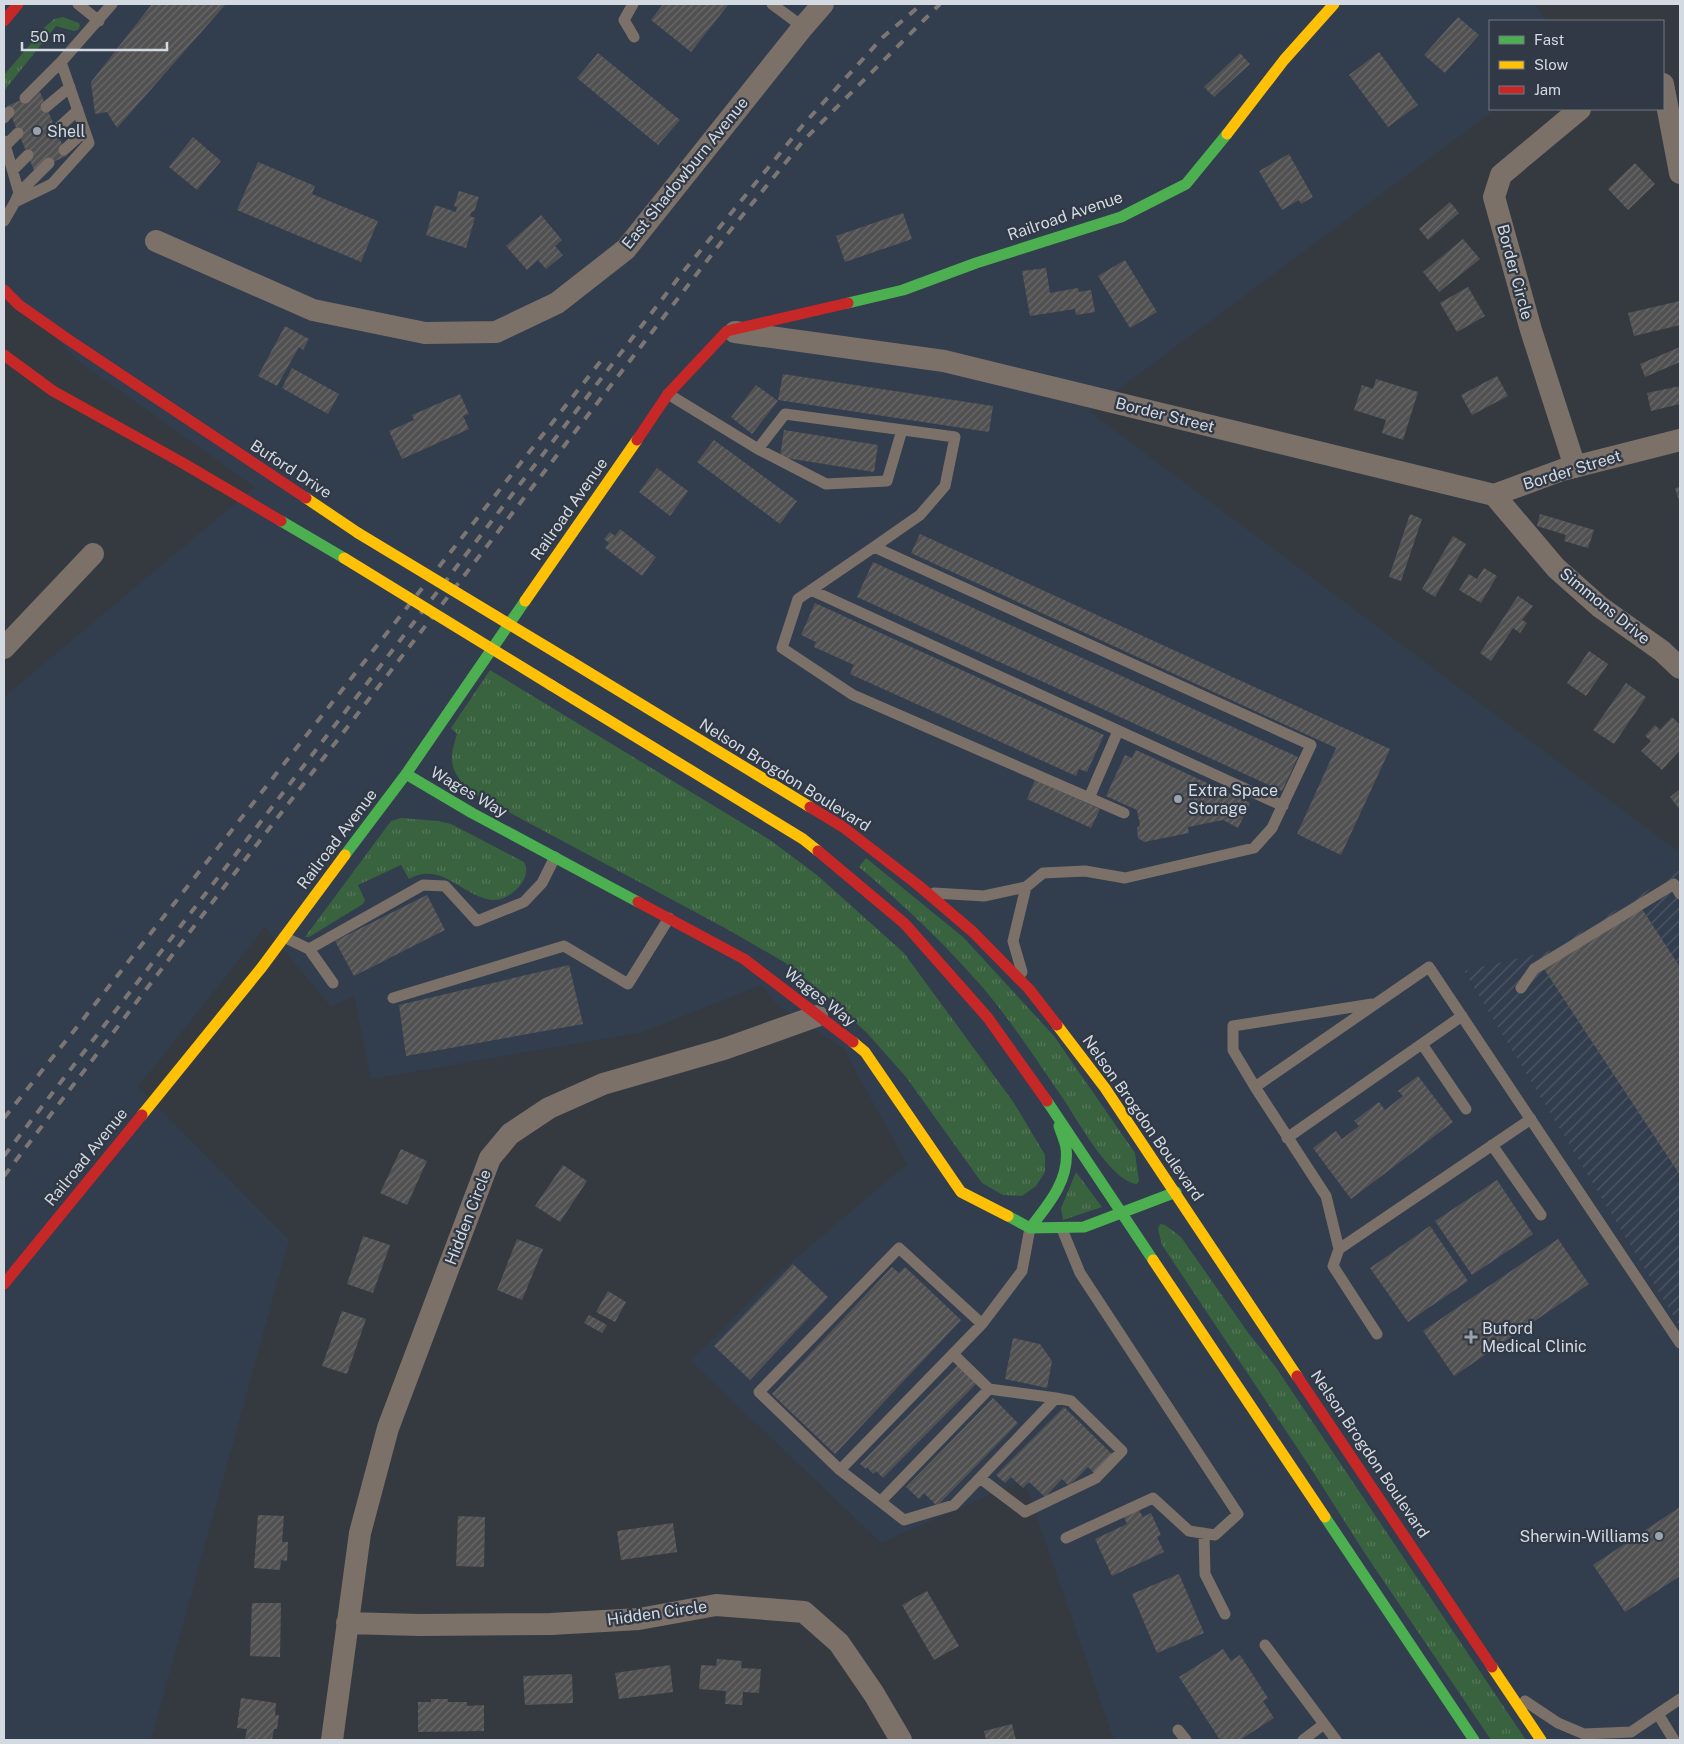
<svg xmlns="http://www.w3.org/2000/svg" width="1684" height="1744" font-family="'Public Sans',sans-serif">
	<defs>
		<pattern id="industrial-furrows" width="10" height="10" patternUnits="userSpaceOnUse" patternTransform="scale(1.25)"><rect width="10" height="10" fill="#323d4e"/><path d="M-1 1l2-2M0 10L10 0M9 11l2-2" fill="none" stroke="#4f5867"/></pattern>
		<pattern id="grass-tufts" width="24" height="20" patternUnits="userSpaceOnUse" patternTransform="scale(1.25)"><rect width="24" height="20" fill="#39623f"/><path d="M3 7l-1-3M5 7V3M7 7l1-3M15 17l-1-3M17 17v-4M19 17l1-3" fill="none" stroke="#55785a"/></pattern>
		<pattern id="building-hatch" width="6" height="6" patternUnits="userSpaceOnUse" patternTransform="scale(1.25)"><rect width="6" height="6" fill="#525152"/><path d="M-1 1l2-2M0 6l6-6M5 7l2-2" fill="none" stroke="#6a696b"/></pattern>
	</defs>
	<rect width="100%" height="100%" fill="#353a40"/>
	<path fill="#323d4e" d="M4 4H1535L1547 21H1490V109H1496L1089 411 1680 853V870L1550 951 1464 971 1680 1327V1740H1114L1024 1480 881 1543 691 1361 776 1275 907 1164 843 1048 776 1004 762 985 643 1032 371 1079 354 996 331 1007 265 927 138 1087 289 1240 151 1740H4V697L255 487 78 361 4 284Z"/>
	<path fill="url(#industrial-furrows)" d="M1680 870V1327L1464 971 1550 951Z"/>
	<path fill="url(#grass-tufts)" d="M63 17 79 23 80 26 78 30 74 31 56 26 4 91V75L46 26 54 19Z
		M490 670 770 840 817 875 904 953 1014 1103 1045 1155V1172L1036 1186 1022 1196 1003 1195 982 1183 906 1077 867 1033 823 993 784 962 725 928 471 792C450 772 448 761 457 734L451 728Z
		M401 818 438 821 451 824 524 862C534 879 508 902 491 900 461 895 441 861 409 879L401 865 358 885 365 900 363 904 309 937H305L391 821Z
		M866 858 963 937 1054 1036 1135 1153 1139 1181 1137 1184C1112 1182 1079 1123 1066 1103 1040 1065 1014 1025 984 989 946 945 904 905 859 867Z
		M1076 1172 1102 1207 1063 1220 1061 1208Z
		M1160 1224 1165 1225 1181 1237 1249 1334 1275 1366 1526 1740H1491L1364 1552 1310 1467 1162 1245 1158 1229Z"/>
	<path fill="url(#building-hatch)" d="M152 4H226L117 128 107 112 95 114 91 82Z
		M663 4H727L728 5 691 52 651 20Z
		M1458 17 1479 35 1445 73 1424 55Z
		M1379 52 1418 105 1388 127 1349 75Z
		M598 53 680 120 658 145 577 78Z
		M1240 53 1250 64 1214 97 1204 87Z
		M40 92 67 156 34 170 7 106Z
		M193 137 221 161 197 190 169 167Z
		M1289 154 1313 197 1301 204 1299 200 1282 210 1259 171Z
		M258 162 315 186 312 194 378 221 361 262 237 210Z
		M1635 163 1655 184 1628 210 1608 189Z
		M459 191 479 197 474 212 472 211 470 216 475 218 466 248 426 235 435 205 456 212 457 207 454 206Z
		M1450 202 1459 213 1428 240 1419 229Z
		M903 213 912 239 845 262 836 236Z
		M541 215 562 240 555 246 563 255 546 269 538 260 527 270 506 246Z
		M1463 239 1480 259 1439 292 1423 272Z
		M1125 260 1157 312 1130 328 1098 276Z
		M1046 268 1050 293 1078 288 1079 292 1091 290 1095 312 1076 315 1075 309 1030 316 1022 271Z
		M1468 287 1485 316 1457 332 1440 303Z
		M1680 301V325L1634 336 1628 313Z
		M285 326 309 339 303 350 299 347 277 386 258 376Z
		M1680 347V362L1645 377 1640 364Z
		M292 368 339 394 328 414 282 388Z
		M783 374 993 406 989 432 778 400Z
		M1497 376 1508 396 1472 415 1461 395Z
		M1376 379 1418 392 1403 440 1382 433 1386 420 1354 410 1362 385 1373 389Z
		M756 385 778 401 752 434 731 417Z
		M1680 386V404L1651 411 1647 393Z
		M460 394 469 414 463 416 469 429 402 459 389 431 414 420 412 415Z
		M784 430 878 445 874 472 780 457Z
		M714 440 797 501 780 524 697 462Z
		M657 468 688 491 670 516 639 492Z
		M1680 487V504L1675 488Z
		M1410 514 1422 519 1401 581 1389 577Z
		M1540 514 1594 530 1588 548 1564 541 1566 535 1537 526Z
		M620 529 656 557 642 576 605 548 609 543 604 539 610 532 615 536Z
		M920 534 1390 749 1341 855 1297 834 1336 748 911 553Z
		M1453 536 1466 544 1435 597 1422 589Z
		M873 562 1298 757 1282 791 857 597Z
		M1484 568 1497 576 1481 603 1459 590 1469 574 1477 579Z
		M1518 596 1533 606 1522 620 1527 623 1520 633 1513 628 1491 661 1480 653Z
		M815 603 1104 735 1087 772 1079 769 1076 776 850 674 854 665 814 647 816 642 801 635Z
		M1589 651 1608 664 1586 696 1567 683Z
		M1626 683 1646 697 1614 744 1593 730Z
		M1672 717 1680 725V750L1662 770 1641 751 1651 741 1645 736 1655 725 1660 730Z
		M1136 750 1250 803 1238 828 1223 820 1188 827 1189 833 1144 842 1138 838 1137 828 1140 825 1137 810 1106 796 1125 755 1132 758Z
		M1035 780 1100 809 1091 828 1027 799Z
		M1680 789V810L1670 797Z
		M427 895 445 930 354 976 335 941Z
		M1640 906 1680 967V1175L1544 969Z
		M569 965 583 1024 406 1056 399 1005Z
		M1418 1076 1453 1122 1351 1199 1313 1148 1336 1131 1342 1139 1359 1126 1354 1121 1379 1102 1385 1110 1403 1096 1398 1091Z
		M401 1149 427 1161 407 1205 380 1193Z
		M563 1165 587 1181 560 1222 535 1206Z
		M1497 1180 1533 1234 1472 1275 1435 1221Z
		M1430 1226 1468 1281 1408 1322 1370 1268Z
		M363 1236 390 1245 373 1293 347 1284Z
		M517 1239 543 1249 522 1300 497 1290Z
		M1558 1239 1589 1284 1454 1376 1423 1331Z
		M793 1264 828 1297 750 1380 714 1346Z
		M892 1267 899 1273 905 1267 961 1320 835 1454 772 1394Z
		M608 1291 626 1302 615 1322 596 1312Z
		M342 1311 366 1319 347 1374 322 1366Z
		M589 1315 607 1325 602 1333 584 1323Z
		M1013 1338 1040 1344 1052 1361 1047 1388 1005 1379Z
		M959 1364 978 1382 883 1478 876 1471 873 1474 867 1467 866 1469 860 1464Z
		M993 1398 1018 1423 937 1506 924 1493 919 1499 906 1487Z
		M1064 1407 1112 1454 1094 1473 1088 1467 1069 1486 1062 1479 1045 1497 1029 1482 1023 1488 1011 1477 1005 1483 996 1475Z
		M1680 1507V1576L1625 1612 1593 1565Z
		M1139 1510 1143 1517 1151 1513 1161 1535 1157 1537 1164 1552 1112 1576 1095 1539 1127 1524 1124 1517Z
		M258 1515 284 1516 282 1542H288L287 1561 281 1560 280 1570 254 1568Z
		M458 1516 485 1517 484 1567 456 1566Z
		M673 1523 677 1552 621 1560 617 1531Z
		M1179 1574 1204 1633 1157 1653 1132 1594Z
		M927 1591 959 1646 934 1660 902 1605Z
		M252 1603H281L280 1657 250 1656Z
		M1223 1649 1231 1661 1240 1655 1268 1698 1263 1701 1274 1718 1240 1740H1220L1179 1677Z
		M717 1659 742 1661 741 1668 761 1669 759 1693 743 1692 742 1705 725 1704 726 1691 699 1689 701 1665 716 1666Z
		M670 1665 673 1692 619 1699 615 1673Z
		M572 1674 573 1703 525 1705 523 1676Z
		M241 1698 276 1703 275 1715H279L277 1729H274L272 1740H245L247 1729 237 1728Z
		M431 1699H448V1702H467V1706L484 1705V1731L418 1732V1702H431Z
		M1012 1724 1016 1740H986L984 1731Z"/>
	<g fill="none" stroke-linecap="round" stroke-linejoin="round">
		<path stroke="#7c7169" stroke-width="11" d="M78 4 99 21
			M633 4 624 20 634 37
			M772 4 803 27
			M25 98 61 62
			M46 107 70 87
			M4 118 9 112
			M56 130 78 110
			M4 141 19 193 49 163
			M5 146 18 133
			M64 150 85 131
			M13 170 28 155
			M19 193 15 202 52 184 89 143 61 62 112 4
			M4 221 15 202
			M668 394 758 449 785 414 955 437 945 486 920 515 874 547
			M758 449 826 484 887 481 902 430
			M811 590 1283 806
			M1089 798 1118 731
			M934 893 984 896 1026 887 1043 873 1085 871 1125 878 1254 848 1272 828 1311 745 874 547 798 599 782 648 853 695 1124 813
			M284 937 309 949 423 885 445 886 477 921 524 902 542 883 555 857
			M309 949 333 983
			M1022 972 1013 941 1026 887
			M1521 988 1534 969 1674 884 1680 894
			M393 998 564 946 628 984 669 918
			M1422 1044 1466 1109
			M1255 1087 1233 1050V1026L1372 1004
			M1287 1138 1462 1016
			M1492 1145 1541 1215
			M1062 1229 1080 1273 1238 1514 1215 1535 1189 1531 1153 1498 1066 1538
			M1339 1249 1326 1196 1255 1087 1429 967 1680 1343
			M1377 1334 1333 1266 1339 1249 1531 1119
			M953 1354 989 1389
			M840 1470 759 1392 899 1248 982 1324
			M980 1478 1025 1512 1096 1478 1122 1451 1071 1401 1056 1398 954 1505 904 1520 840 1470 982 1324 1022 1271 1030 1228
			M881 1501 989 1389 1056 1398
			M1204 1533 1205 1574 1225 1614
			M1265 1645 1336 1740
			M1525 1701 1558 1723 1584 1734 1631 1732 1680 1699
			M1658 1714 1674 1740
			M1178 1730 1186 1740
			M1303 1740 1324 1724"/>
		<path stroke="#7c7169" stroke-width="22" d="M1663 84 1680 173
			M156 241 313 310 425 333 496 332 557 303 626 249 803 27 823 4
			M735 332 944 361 1494 495 1562 470 1680 440
			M1575 467 1531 330 1494 197 1501 175 1580 109
			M1494 495 1556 568 1600 607 1662 651 1680 668
			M4 648 93 554
			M347 1623 420 1625 551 1624 639 1619 716 1605 804 1612 839 1643 874 1694 901 1740
			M332 1740 360 1533 388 1428 490 1158 510 1134 549 1108 603 1084 724 1049 817 1016"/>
		<path stroke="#4caf50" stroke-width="11" d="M848 303 903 290 976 263 1121 217 1186 184 1227 134
			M281 521 344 558
			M406 774 472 813 638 902
			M345 855 406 774 525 601
			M1047 1101 1153 1260
			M1008 1216 1030 1228 1084 1227 1176 1192
			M1030 1228C1048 1205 1070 1180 1066 1148 1065 1141 1061 1133 1059 1126
			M1325 1517 1474 1740"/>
		<path stroke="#ffc107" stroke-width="11" d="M1227 134 1284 60 1334 4
			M306 498 358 533
			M525 601 637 440
			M570 661 810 807
			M551 685 803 839 818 851
			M1057 1025 1105 1088 1297 1376
			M853 1042 865 1052 961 1192 1008 1216
			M142 1115 262 967 345 855
			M1153 1260 1325 1517
			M1492 1667 1541 1740"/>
		<path stroke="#c62828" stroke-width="11" d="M4 21 18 4
			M4 290 19 305 69 340 306 498
			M4 355 53 391 181 462 281 521
			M637 440 668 394 727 331 848 303
			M810 807 843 827 918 885 973 932 1029 989 1057 1025
			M818 851 905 924 988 1018 1047 1101
			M638 902 744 959 853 1042
			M4 1284 142 1115
			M1297 1376 1492 1667"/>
		<path stroke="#7b7673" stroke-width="4" stroke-dasharray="9 9" stroke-linecap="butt" d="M4 1118 77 1027 604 357
			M4 1156 683 272 803 125 883 37 922 4
			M4 1176 221 891 733 227 804 140 940 4"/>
		<path stroke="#ffc107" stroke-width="11" d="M358 533 570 661
			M344 558 551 685"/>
	</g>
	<g fill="#9ca2a9" stroke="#303945" stroke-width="2">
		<circle cx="37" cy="131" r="5"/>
		<circle cx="1178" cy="799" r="5"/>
		<path d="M1468.5 1329.5h5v5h5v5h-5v5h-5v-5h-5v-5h5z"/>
		<circle cx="1659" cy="1536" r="5"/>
	</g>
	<g text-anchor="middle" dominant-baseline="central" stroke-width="4.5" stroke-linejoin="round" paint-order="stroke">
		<g font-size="16" fill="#d4dae2" stroke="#303945" text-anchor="start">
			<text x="47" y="131">Shell</text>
			<text x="1188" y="790">Extra Space<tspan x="1188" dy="18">Storage</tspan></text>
			<text x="1482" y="1328">Buford<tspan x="1482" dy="18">Medical Clinic</tspan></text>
			<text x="1649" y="1536" text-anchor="end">Sherwin-Williams</text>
		</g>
		<g font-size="16" fill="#d4dae2" stroke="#303945">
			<text transform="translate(685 173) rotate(-51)">East Shadowburn Avenue</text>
			<text transform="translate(1065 216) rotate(-19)">Railroad Avenue</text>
			<text transform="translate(1515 272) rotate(75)">Border Circle</text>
			<text transform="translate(1165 415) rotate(14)">Border Street</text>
			<text transform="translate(291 469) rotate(33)">Buford Drive</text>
			<text transform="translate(1572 470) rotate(-17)">Border Street</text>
			<text transform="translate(569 509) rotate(-55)">Railroad Avenue</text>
			<text transform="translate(1605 606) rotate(39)">Simmons Drive</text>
			<text transform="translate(785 775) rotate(32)">Nelson Brogdon Boulevard</text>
			<text transform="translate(469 792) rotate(30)">Wages Way</text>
			<text transform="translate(337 839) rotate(-53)">Railroad Avenue</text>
			<text transform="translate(820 997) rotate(38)">Wages Way</text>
			<text transform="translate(1143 1118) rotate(55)">Nelson Brogdon Boulevard</text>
			<text transform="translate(86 1157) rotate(-51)">Railroad Avenue</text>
			<text transform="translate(468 1217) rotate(-69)">Hidden Circle</text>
			<text transform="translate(1370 1454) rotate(56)">Nelson Brogdon Boulevard</text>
			<text transform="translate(657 1613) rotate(-8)">Hidden Circle</text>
		</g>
	</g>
	<rect width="1684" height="1744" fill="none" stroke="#d4dae2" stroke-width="10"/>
	<rect x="1489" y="20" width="175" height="90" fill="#303945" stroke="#727984"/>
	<rect x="1499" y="36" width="25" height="8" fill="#4caf50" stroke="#727984"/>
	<text x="1534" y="45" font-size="15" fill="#d4dae2">Fast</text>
	<rect x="1499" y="61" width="25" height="8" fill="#ffc107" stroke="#727984"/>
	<text x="1534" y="70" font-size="15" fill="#d4dae2">Slow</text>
	<rect x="1499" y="86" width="25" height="8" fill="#c62828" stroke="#727984"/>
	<text x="1534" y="95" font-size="15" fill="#d4dae2">Jam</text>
	<path d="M22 42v8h145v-8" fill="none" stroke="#d4dae2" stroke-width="2.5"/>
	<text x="30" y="42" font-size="15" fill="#d4dae2" stroke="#303945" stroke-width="4" paint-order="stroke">50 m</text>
</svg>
